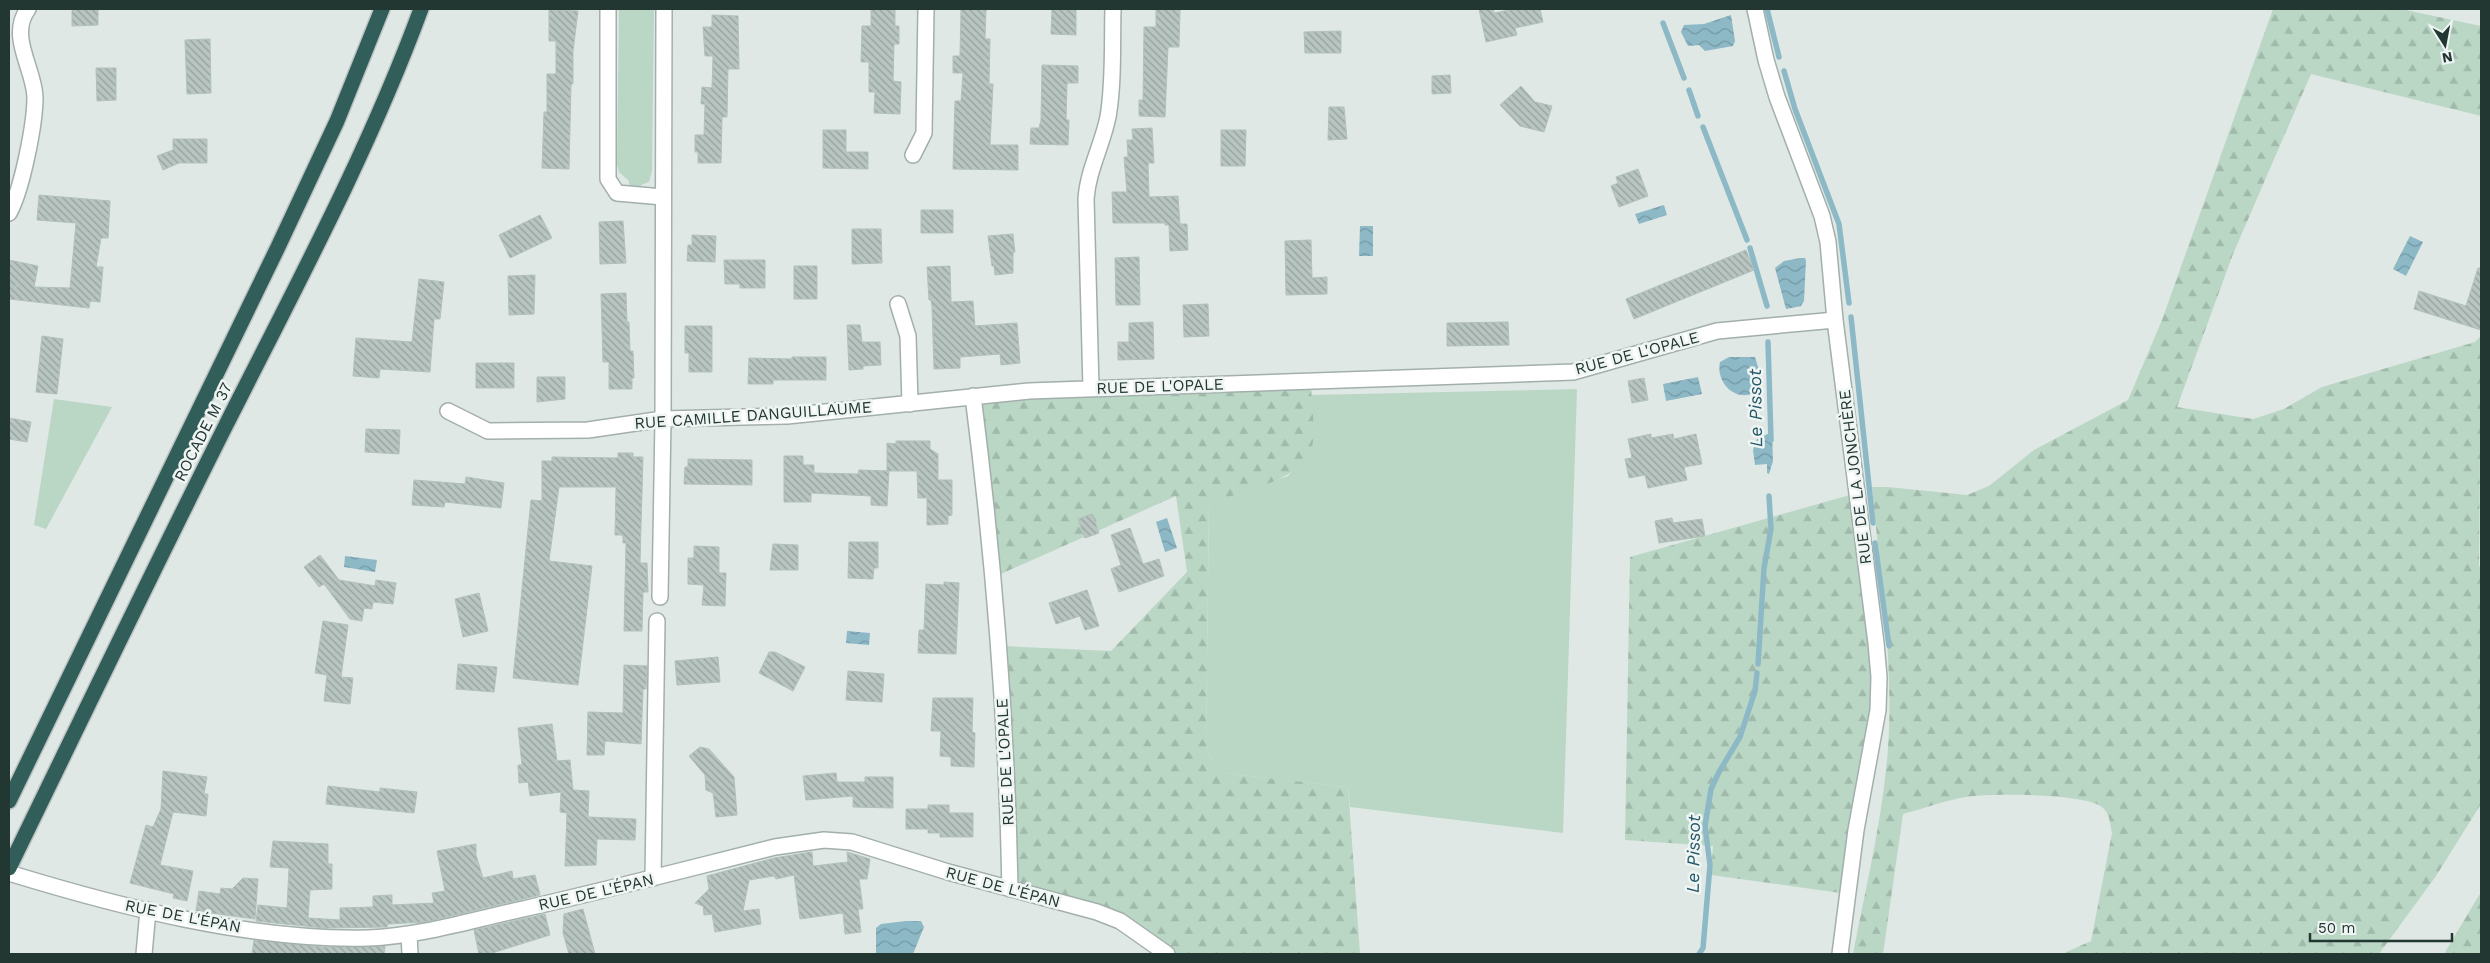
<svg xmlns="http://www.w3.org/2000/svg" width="2490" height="963" font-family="'Work Sans',sans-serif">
	<defs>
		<pattern id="forest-firs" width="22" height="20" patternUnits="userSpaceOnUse" patternTransform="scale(1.25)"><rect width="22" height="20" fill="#bad7c5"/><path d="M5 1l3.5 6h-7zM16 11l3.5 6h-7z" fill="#a0b9aa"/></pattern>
		<pattern id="water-waves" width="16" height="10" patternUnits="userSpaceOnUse" patternTransform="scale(1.25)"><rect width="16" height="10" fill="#8db9c7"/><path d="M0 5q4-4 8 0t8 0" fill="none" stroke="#7397a2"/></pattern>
		<pattern id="building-back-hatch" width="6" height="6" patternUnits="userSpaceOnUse" patternTransform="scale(1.25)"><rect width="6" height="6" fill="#b8c5c1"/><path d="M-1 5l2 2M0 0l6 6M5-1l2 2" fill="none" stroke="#95a19d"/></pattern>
	</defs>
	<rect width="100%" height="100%" fill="#dfe8e5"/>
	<path fill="#bad7c5" d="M619 9H654L652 171 649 182 641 185V189L629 186V181L619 172 617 164Z
		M1577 389 1563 833 1350 807 1348 787 1221 773 1212 760 1206 745 1209 502 1288 476 1312 447 1311 395Z
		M54 399 112 407 46 529 34 525Z"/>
	<path fill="url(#forest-firs)" d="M2273 9H2401L2481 26V116L2311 74 2233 254 2177 407 2253 419 2284 409 2322 387 2475 342 2481 336 2479 566 2481 568V804L2436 876 2379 954H2062L2091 941 2112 833C2110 824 2110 814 2103 808 2088 793 1997 794 1974 796 1951 798 1926 808 1903 814L1883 954H1853C1866 886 1883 818 1888 748 1894 662 1880 574 1872 487H1888L1967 495 1989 486 2034 450 2128 400 2162 320Z
		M1311 382C1311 401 1316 430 1312 448 1304 480 1237 493 1209 503L1206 745 1212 760 1222 773 1348 787 1360 954H1159L1140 934 1010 889 999 646 1111 651 1187 572 1176 496 994 577 973 396Z
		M1857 493 1876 643 1874 742 1848 894 1711 875 1713 846 1625 840 1630 557Z
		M2481 892V954H2444Z"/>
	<path fill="url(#water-waves)" d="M1731 15 1735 41 1733 46 1705 51 1699 45 1688 46 1681 32 1684 25 1704 24Z
		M1664 205 1667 215 1639 224 1635 214Z
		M1360 226H1373V256H1359Z
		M2410 236 2423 242 2406 276 2393 269Z
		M1800 258H1805L1806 261 1804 301 1801 306 1786 309 1775 268 1784 261Z
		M1729 357H1755L1762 380 1760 389C1740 406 1715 385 1720 362Z
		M1698 377 1702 394 1666 401 1663 384Z
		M1772 432 1773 461 1769 474 1767 473V464L1755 465 1753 450 1757 439Z
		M1167 518 1177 548 1165 552 1156 522Z
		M345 556 377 560 375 572 344 567Z
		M847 631 870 633 869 645 846 643Z
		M906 921H921L924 927 913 954H876V928L881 924Z"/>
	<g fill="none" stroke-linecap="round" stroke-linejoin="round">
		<path stroke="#8db9c7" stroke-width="5.5" d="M1767 9 1779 57
			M1663 23 1684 78
			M1784 71 1795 109 1839 224 1849 303
			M1689 90 1698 116
			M1703 127 1747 240
			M1750 248 1767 306
			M1851 317 1873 523
			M1768 342 1771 440
			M1875 543 1889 646
			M1758 664 1764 568 1771 529 1769 496
			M1699 954 1703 948 1710 865 1705 826 1711 789 1719 772 1740 737 1755 691 1757 673"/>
	</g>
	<path fill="url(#building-back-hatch)" stroke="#b2c1bc" d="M72 9H98V25L72 26Z
		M871 9H895V26H899V44H894L893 81 901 82 900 114 874 113 875 92H869V62H861L862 26H871Z
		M961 9H986L985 39H990L989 84H993L990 145H1018V170L953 169 955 101H961L963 73H953V56H960Z
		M1052 9 1076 10V35L1051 34Z
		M1156 9 1180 10 1179 47H1168L1165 117 1139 116V100H1143L1144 27H1156Z
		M1479 9H1493L1494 13 1515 9H1540L1543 22 1515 28 1517 35 1486 42Z
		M549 10 578 11 573 51V84H571L569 169 542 168 544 112H547V74H556V41H549Z
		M712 15 738 16 739 69H728L727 117H722L721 163H698V152H695V135H704L705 104H701L702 87 712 88 713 56H705L703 27H712Z
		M1341 31V53H1305L1304 32Z
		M210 39 211 93 187 94 185 40Z
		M1042 65 1078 66V83H1067L1066 120H1069L1068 145 1030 144 1031 128H1039L1041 120Z
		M96 68H116V100L97 101Z
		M1450 75 1451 93 1432 94V76Z
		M1521 86 1535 102 1552 106 1544 132 1520 126 1500 105Z
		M1329 107H1344L1347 139 1328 140Z
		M1152 128 1154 163H1148L1149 197 1178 196 1180 224H1187L1188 250 1170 251 1169 225H1165V223H1113L1112 192H1127L1124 157H1128L1127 140H1133L1132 129Z
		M823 130H846V152H868V169L823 168Z
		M1221 130H1246L1245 166H1221Z
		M173 139H207V163H179L163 170 157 156 173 150Z
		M1638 169 1648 196 1619 207 1611 186 1618 183 1616 177Z
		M39 195 110 201 108 238H101L96 267H103L100 302 90 301 89 308 9 299V286L23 287 9 285V260L38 266 34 287 70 288 76 223 37 220Z
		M921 210H953V233H921Z
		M540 215 552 238 510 258 499 235Z
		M623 221 626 263 600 264 599 222Z
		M852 229H881L882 263 852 264Z
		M1013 234 1015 252 1013 253V273L995 275 994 266H992L988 236Z
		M692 235 716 236 715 262 687 261 688 245H692Z
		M1311 240 1312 278 1327 277V294L1286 295 1285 241Z
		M1746 250 1754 270 1634 319 1626 299Z
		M1139 257 1140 305H1116L1115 258Z
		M724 260H765V288H740V284H725Z
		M794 266H817V299H794Z
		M950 266 951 302 973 301 975 326 1017 323 1020 363 1001 365 1000 354 960 357V368L934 369 932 307 931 300H929L927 267Z
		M2478 268H2481V330L2414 309 2419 291 2466 306Z
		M535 275 534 314 509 315 508 276Z
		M419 279 444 282 440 319H434L430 372 380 369 379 378 353 376 356 338 412 342Z
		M626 293 627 322H629L630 351H633L634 378H632V389H609V362H603L601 294Z
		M1208 304 1209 336 1184 337 1183 305Z
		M1153 322 1154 359 1118 360V342H1129V323Z
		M1508 322 1509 345 1447 346V323Z
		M847 325H860L862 342H880L881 365 863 366V369L849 370Z
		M685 326H712V372H689V353H685Z
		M42 336 63 339 57 394 36 392Z
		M792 357H826V380H773V384H748L749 358 792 359Z
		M476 363H514V388H476Z
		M537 377H565V399L537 402Z
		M1644 378 1648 400 1632 403 1628 381Z
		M9 418 31 422 27 442 9 439Z
		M366 429 400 430 399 454 365 452Z
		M1651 434V438L1673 434 1674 439 1696 434 1702 464 1684 467 1687 480 1648 488 1645 475 1629 478 1625 459 1632 458 1628 439Z
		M896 441H930V449L938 454V480H952V515L948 516V524L927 525V498H918L917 471H887V443L896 444Z
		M618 453H633V457H643L640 563H647L648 592H643L642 631H624L626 543H623V535H615L616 487H559L549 561 592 566 578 685 513 678 531 500 542 501V461H552V457L618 458Z
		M784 456H803V465H814V473L858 474 859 470 889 471 887 506 871 505V496L811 493V502H784Z
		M688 459 752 460V485L684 484 685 467H688Z
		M466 477 504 483 501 508 445 502 444 507 412 505 414 480 465 484Z
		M1092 514 1099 533 1085 538 1078 519Z
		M1672 518 1673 523 1702 519 1705 536 1659 543 1655 521Z
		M1130 528 1143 564 1159 559 1164 576 1119 592 1111 569 1121 565 1111 535Z
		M849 542H878V568H874L873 579 848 578Z
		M773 544 798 545V570H770Z
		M694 546 719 547V573H726L725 606 702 605 704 585 688 584V558H694Z
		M320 555 339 580 375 586 376 580 396 583 393 604 373 602 372 609 364 608 362 621 350 619 324 584 319 587 304 567Z
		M944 582 959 583 956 654 918 653 919 630H924L926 584 944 585Z
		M1087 590 1099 626 1085 630 1080 616 1056 624 1049 603Z
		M479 593 488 631 463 637 455 599Z
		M323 621 348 625 341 677 353 678 350 704 324 701 327 675 315 673Z
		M769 652H775L805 667 793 691 759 673Z
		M718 657 720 682 677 685 675 661Z
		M458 664 497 667 494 692 456 689Z
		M624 665 647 666 646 689H643L641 744 605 741 604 755H587L588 712 623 713Z
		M848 671 884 674 882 702 846 700Z
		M933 698H973L972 732 975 733 974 767 951 766V757L940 756 941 731H931Z
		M552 724 557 761 570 760 573 790 589 791 588 817 636 819 635 840 597 839 596 865 565 866 567 813 560 812 561 792 530 796 528 782 519 783 518 765H522L518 728Z
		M700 747 709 749 734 777 737 815 716 817 713 793 706 790 705 775 689 756Z
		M163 771 207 777 204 794H208L206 816 173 812 160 865 193 871 187 901 173 898 174 894 130 883 146 825 153 827 161 809Z
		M836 773 837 782H865V777H893V808L853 807V796L806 800 803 776Z
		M328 786 380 792V788L417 792 414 813 326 804Z
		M928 805H949V813H973V837H940V833H928V829H906V809H928Z
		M273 841 328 844V864H332V889L310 890 308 918 340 920V908L373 907V896L392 895V905L434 903 432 893 445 891 437 851 476 844V855L483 878 512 871 513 879 535 875 540 895 425 922 388 924 387 927 324 928 256 921 258 905 287 908 289 868 270 867Z
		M812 852 813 866 848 862 847 852 870 859 867 879H859L863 909H858L861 932 845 934 843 913 800 919 794 875 776 879 774 876 749 880 743 911 759 909 761 924 715 932 712 914 704 915 703 906 695 903 709 889 707 876 774 858Z
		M243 878 258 879 255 919 196 911 199 891 220 894 221 888 232 889Z
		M583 909 595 954H569L563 933 564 914Z
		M545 914 550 935 489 954H479L474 930Z
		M254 940 323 947 385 946 384 954H252Z"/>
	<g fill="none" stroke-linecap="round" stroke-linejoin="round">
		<defs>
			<path id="street" d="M608 9V179L617 193 663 197
				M1755 9 1766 60 1777 97 1822 216 1828 242 1835 320 1876 643 1879 677 1878 710 1856 830 1840 954
				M913 155 924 133 926 9
				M9 213C22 190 35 124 35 97 34 68 8 36 28 9
				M898 304 908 336 910 404
				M1091 388 1086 199C1088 170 1102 146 1108 117 1114 82 1112 44 1113 9
				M973 396C994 560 1007 724 1010 889
				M448 411 488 431 588 430 663 419 787 416 1029 391 1573 372 1717 331 1835 320
				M660 597 663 419 664 9
				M9 873C120 907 251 941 368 938 422 936 471 920 523 909 607 890 691 868 775 847L824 840 852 842 948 872 1097 912 1120 921 1167 954
				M653 878 657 621
				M409 934 410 954
				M144 954 148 910"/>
			<path id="highway" d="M9 801 278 247 337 121 382 9
				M9 868C81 720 152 572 226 425 295 288 368 153 421 9"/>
		</defs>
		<use href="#street" stroke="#a3afac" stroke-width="18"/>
		<use href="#highway" stroke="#bdc3c2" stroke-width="18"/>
		<use href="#street" stroke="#fff" stroke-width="15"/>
		<use href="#highway" stroke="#325e59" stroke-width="15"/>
	</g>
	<g text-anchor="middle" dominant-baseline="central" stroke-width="5" stroke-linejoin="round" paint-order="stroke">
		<g font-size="16" fill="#223632" stroke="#eff5f3">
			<text transform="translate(1637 353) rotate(-15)">RUE DE L'OPALE</text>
			<text transform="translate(1160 386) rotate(-2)">RUE DE L'OPALE</text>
			<text transform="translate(753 415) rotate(-4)">RUE CAMILLE DANGUILLAUME</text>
			<text transform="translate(203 432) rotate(-63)">ROCADE M 37</text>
			<text transform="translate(1855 477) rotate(-97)">RUE DE LA JONCHÈRE</text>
			<text transform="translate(1005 762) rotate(-93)">RUE DE L'OPALE</text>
			<text transform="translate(1003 887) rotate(15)">RUE DE L'ÉPAN</text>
			<text transform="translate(596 892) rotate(-13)">RUE DE L'ÉPAN</text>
			<text transform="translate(183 916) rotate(11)">RUE DE L'ÉPAN</text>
		</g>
		<g font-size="18" font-style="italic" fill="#24586a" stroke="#eff5f3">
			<text transform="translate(1755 408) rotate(-91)">Le Pissot</text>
			<text transform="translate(1693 854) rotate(-89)">Le Pissot</text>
		</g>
	</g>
	<rect width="2490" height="963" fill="none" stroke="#223632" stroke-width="20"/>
	<g transform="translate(2445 45) rotate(169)" stroke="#eff5f3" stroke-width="4" paint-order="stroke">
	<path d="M0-4L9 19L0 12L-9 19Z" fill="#223632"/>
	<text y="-8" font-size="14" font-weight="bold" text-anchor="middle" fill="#223632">N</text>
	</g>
	<path d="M2310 933v8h142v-8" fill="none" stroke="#223632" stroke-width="2.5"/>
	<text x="2318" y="933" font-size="15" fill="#223632" stroke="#eff5f3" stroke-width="4" paint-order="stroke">50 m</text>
</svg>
